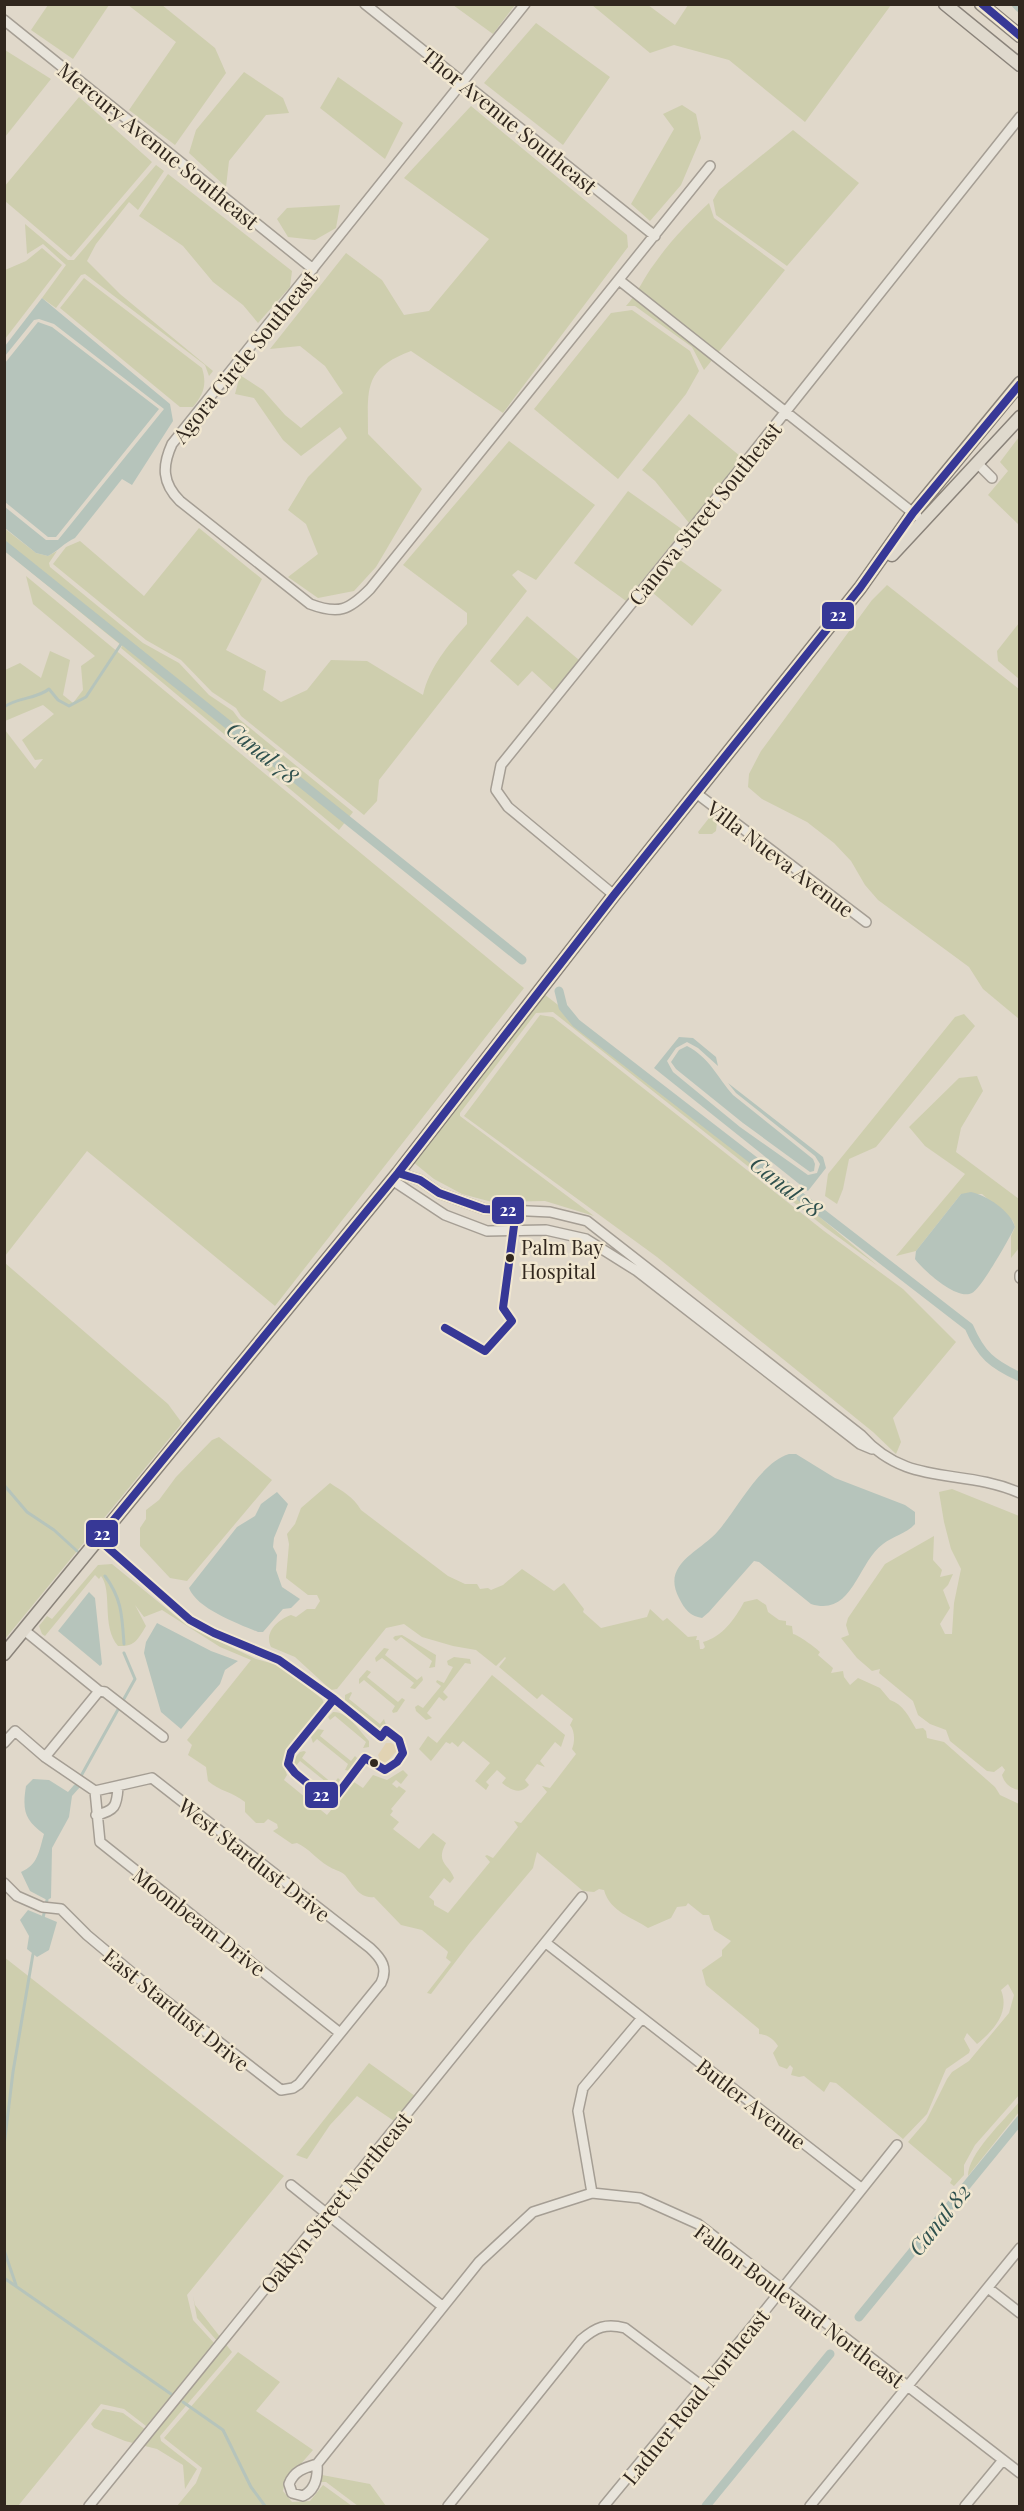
<svg xmlns="http://www.w3.org/2000/svg" width="1024" height="2511" font-family="'Playfair Display',serif">
	<rect width="100%" height="100%" fill="#e0d8ca"/>
	<path fill="#ceceae" d="M48 5V4L109 5 73 59 31 30Z
		M128 5H162L215 48 226 73 175 145 129 110 176 42Z
		M453 5H515L493 34Z
		M592 5H648L675 25 688 5H891L805 122 729 60 674 45 650 53Z
		M536 23 610 77 563 145 484 83Z
		M5 50 51 79 5 137Z
		M244 72 283 98 289 113 266 115 229 161 226 187 189 153 196 130Z
		M338 77 403 123 385 159 320 108Z
		M79 97 152 162 71 257 5 201 4 187Z
		M682 105 696 114 701 138 681 185 650 221 631 204 674 129 663 114Z
		M471 106 627 235 628 247 503 413 411 351C363 369 368 389 368 434L422 489 376 567 354 591 318 598 288 577 318 554 306 524 288 510 308 477 347 438 340 427 301 456 283 440 254 398 235 394 240 375 263 390 285 415 301 428 343 393 325 366 300 346 270 349 346 253 382 280 404 315 429 311 489 239 404 178Z
		M793 130 859 183 787 266 716 215 713 200 719 190Z
		M156 165 164 171 138 210 129 202 96 244 87 261 120 294 213 371 209 376 205 365 85 274 81 275 56 308 42 298 66 265 43 244 27 254 25 224 68 260H74Z
		M168 174 292 271 290 287 258 323 243 305 213 282 183 246 139 216Z
		M709 203 714 218 785 270 704 370 692 347 635 306H626C638 293 644 277 655 263 671 240 689 222 709 203Z
		M340 205 336 228 315 240 288 237 277 219 287 208Z
		M42 248 62 265 5 339V270L26 261Z
		M84 278 202 368C207 384 204 394 193 407H180L60 308Z
		M632 310 690 351 699 371 686 394 618 479 534 409 611 313Z
		M689 414 740 456 738 463 689 523 655 481 642 470Z
		M1019 437V525L988 495 1008 471 1000 462Z
		M509 441 595 505 536 580 518 570 512 575 527 591 379 780 377 801 364 815 241 716 236 708 212 692 181 660 146 640 53 564 66 547 80 541 144 596 199 528 262 579 226 650 266 671 263 690 281 702 307 690 331 660 367 661 423 695C429 668 448 645 467 624V613L403 565Z
		M628 491 683 530 626 601 574 563Z
		M4 528 36 553 48 556 57 551 49 563 50 567 143 643 179 663 209 695 233 711 239 719 353 812 339 830 121 648 122 646 5 551Z
		M680 560 722 590 692 626 653 593Z
		M26 576 524 988 275 1306 87 1151 5 1256V730L35 769 43 759 35 760 22 740 54 714 43 705 5 721V670L20 663 41 678 50 651 70 660 63 695 73 703 83 690 81 666 95 656 33 604Z
		M887 585 1019 689V1019L983 989 969 967 878 900 865 885 851 861 834 843 807 822 762 799 748 787 749 774 761 751 872 600Z
		M527 616 579 660 554 691 532 671 518 686 490 661Z
		M1019 623V679L998 661 997 651Z
		M714 816 717 822 716 831 712 834H699L698 832 709 818Z
		M544 994 684 1103 878 1266 826 1228 553 1012 536 1013 460 1113V1116L594 1216 545 1201 492 1202 462 1194 434 1179 413 1162Z
		M964 1014 975 1026 876 1147 849 1159 843 1189 837 1204 825 1196 828 1174 955 1017Z
		M540 1015 553 1017 824 1231 903 1289 956 1342 893 1418 901 1442 896 1454 873 1432 657 1257 464 1116Z
		M977 1076 983 1091 961 1128 956 1152 1019 1199V1248L1011 1258V1236L1015 1227 1013 1221 982 1194H961L916 1251 896 1256 965 1174 925 1146 909 1127 959 1078Z
		M5 1263 168 1404 182 1423 5 1639Z
		M219 1437 272 1480 187 1581 170 1578 140 1546V1528L146 1519V1510L159 1500 176 1477 212 1440Z
		M330 1483C343 1492 353 1496 361 1510L448 1576 465 1584H477L480 1589 488 1588 491 1590 503 1585 522 1569 554 1591 564 1583 584 1609 583 1612 601 1628 647 1617 650 1609 663 1621 667 1618 688 1637 697 1636 696 1640H699L700 1649H703L705 1647 703 1642C722 1637 735 1619 744 1602L757 1599 766 1605 768 1612 779 1620 786 1621V1625L792 1626 793 1634C798 1635 815 1647 820 1652L818 1655 833 1668 831 1673 843 1671 844 1677 850 1685 858 1678 880 1688 890 1700C903 1704 909 1717 916 1729L923 1728 926 1731 927 1738 944 1742 995 1787 1000 1795 1019 1804V2095L975 2145 964 2165V2175L954 2186 950 2183 952 2179 908 2142 926 2121 947 2079 952 2072 969 2061 1009 2013 1014 1995 1008 1984 1001 1990C1010 2012 994 2030 977 2044L967 2033 964 2039 970 2050 969 2053 946 2069 927 2114 903 2139 836 2083 830 2082 824 2092 804 2076 799 2077 791 2075 793 2068 790 2065 787 2069 779 2066 773 2053 778 2046C773 2038 768 2035 759 2034V2029L706 1985 702 1970 722 1956V1950L731 1941 714 1930 709 1915H703L688 1903 686 1906 677 1907 671 1918 648 1928C632 1917 610 1912 604 1890L599 1889 594 1892 583 1891 537 1852 533 1868 469 1944 431 1994 427 1993 451 1962 446 1958 448 1952 446 1950 422 1930 401 1925 374 1897C359 1899 353 1884 345 1875 339 1870 334 1870 328 1866 316 1859 310 1849 297 1843L292 1844 273 1831 278 1828 277 1824 268 1819 264 1823H256L245 1812V1802C233 1792 219 1791 208 1781L206 1767 188 1755 192 1745 187 1740 251 1660 220 1647 162 1610 144 1617 135 1605 146 1626C138 1639 135 1647 118 1646 101 1626 113 1591 101 1576L99 1579 95 1575 45 1636 42 1634 39 1626 47 1616 52 1619 98 1565 112 1564 189 1627 256 1659 281 1666 322 1699 325 1705 287 1753 283 1764 287 1775 284 1780 327 1815 354 1782 363 1788 373 1775 387 1780 403 1770 408 1775 401 1784 396 1780 392 1784 397 1788 399 1786 406 1791 391 1809 393 1811 390 1815 399 1822 393 1829 419 1849 433 1833 446 1843C435 1863 449 1864 454 1878L450 1883 444 1878 429 1897 434 1901V1905L448 1913 490 1862 485 1856 487 1855 493 1858 518 1827 514 1821 521 1823 547 1792 542 1786 550 1788 576 1754 572 1749C575 1742 575 1731 570 1725L573 1719 542 1694 537 1699 499 1667 506 1658 505 1657 496 1666 476 1650 453 1646 422 1637 404 1624 386 1628 337 1689 331 1690 295 1657 271 1647C264 1633 277 1620 291 1615L296 1617 307 1609H315L320 1601 317 1595H308L286 1578 289 1544 287 1534 295 1524 301 1508Z
		M952 1489 1019 1516V1790C1011 1789 1004 1783 1002 1775L1005 1770 1002 1766 994 1772 987 1771 950 1741 946 1730 930 1724 918 1715 913 1701 879 1673 880 1669 872 1671 857 1658 841 1638 849 1635 846 1625 848 1618 885 1564 934 1536 933 1560 942 1570 940 1577 953 1574 948 1585 943 1590 950 1608 940 1624 945 1634H952L954 1603 961 1569 951 1549 944 1522 939 1492Z
		M402 1635 436 1655 435 1667 429 1668 432 1661 401 1637 396 1641 393 1638 395 1636Z
		M384 1648 389 1649 385 1655 417 1680 422 1676 423 1680 415 1689 410 1688 414 1683 382 1658 376 1662 375 1658Z
		M454 1657 470 1659 471 1664 465 1663 443 1692 448 1697 444 1701 439 1697 427 1713 432 1718 426 1720 416 1711 415 1707 418 1705 423 1708 441 1686 436 1682 437 1680 444 1683 453 1667 448 1665 447 1661Z
		M367 1670 371 1672 367 1677 398 1702 402 1698 405 1700 397 1712 393 1713 392 1711 395 1706 364 1680 359 1684V1679Z
		M492 1675 565 1735 561 1747 555 1742 540 1761 545 1767 537 1764 525 1780 529 1785C521 1795 511 1790 502 1783L506 1778 497 1770 486 1782 489 1785 486 1790 475 1781 490 1763 463 1741 458 1747 452 1742 450 1744 446 1742 431 1761 419 1749 428 1736 437 1743Z
		M351 1692 352 1693 349 1699 380 1724 384 1719 386 1725 381 1728H374L363 1715 345 1701V1695Z
		M333 1712C347 1711 360 1731 369 1741V1747L363 1748 366 1742 335 1716 330 1720 328 1717Z
		M318 1729 324 1730 320 1736 351 1761 355 1756 357 1758 350 1771 345 1770 348 1764 317 1739 313 1743 311 1737Z
		M304 1751 306 1752 302 1758 333 1784 338 1778 340 1780 333 1793 327 1792 331 1786 300 1761 295 1767 293 1765V1760L300 1752Z
		M4 1957 284 2176 187 2295 193 2320 215 2344 146 2426 124 2409 101 2404 18 2506H4Z
		M369 2063 415 2096 397 2123 357 2096 330 2125 307 2159 296 2155Z
		M1019 2102V2112L968 2176C968 2153 1005 2120 1019 2102Z
		M193 2296 195 2305 232 2352 160 2436 161 2441 197 2469 185 2489 183 2465 157 2449 125 2441 94 2428 91 2424 103 2409 123 2413 146 2430 218 2342 197 2318Z
		M238 2352 280 2382 256 2411 313 2450 285 2482 283 2491 292 2502 310 2501 323 2485 352 2506H177L196 2483 202 2468 164 2438Z
		M322 2475 370 2484 386 2506H358L326 2482H320Z"/>
	<path fill="#e1d3b3" d="M386 1743H391L399 1748 387 1762V1764L380 1761 378 1755Z"/>
	<path fill="#b6c4bb" d="M42 298 170 404 173 421 132 485 122 479 75 538C64 543 58 551 48 556L36 553 5 528V507L46 540H58L164 409 54 324 39 319 34 320 5 356V346Z
		M38 322 52 327 159 409 56 537H48L5 502V363Z
		M679 1037 693 1038 716 1057 718 1066 698 1048 687 1042 676 1048 667 1061 673 1072 740 1127 808 1175 817 1173 820 1164 815 1156 736 1093 728 1083 823 1157 826 1168 808 1191 654 1068Z
		M687 1046C710 1058 717 1077 733 1095L813 1159 815 1164 814 1171 810 1172 743 1123 676 1069 671 1062 679 1050Z
		M971 1192C986 1195 1011 1211 1015 1227 1009 1239 981 1289 972 1293 957 1301 923 1270 915 1259L916 1251 961 1194Z
		M789 1454H796L835 1478 905 1505 915 1512V1524C906 1534 893 1536 883 1544 857 1563 853 1617 811 1604L759 1562 754 1561 709 1612 702 1618C690 1616 685 1610 679 1598 661 1564 700 1552 718 1531 738 1508 760 1463 789 1454Z
		M277 1492 288 1504 274 1538 273 1547 277 1555 276 1570 282 1587 300 1599 291 1608 283 1609 263 1632H258C239 1624 197 1609 189 1588L237 1527 255 1516 261 1504Z
		M89 1592 95 1598 102 1664 100 1666 58 1631Z
		M157 1623 211 1651 238 1661 225 1670 220 1684 181 1729 161 1712 144 1653 146 1642Z
		M33 1779 49 1780 68 1792 74 1785 80 1787 72 1796 69 1817 52 1848 51 1898 47 1900 30 1891 21 1872C38 1865 39 1851 44 1834 25 1820 22 1811 26 1786Z
		M28 1910 57 1922 49 1950 37 1957 27 1949 29 1936 20 1920Z"/>
	<g fill="none" stroke-linecap="round" stroke-linejoin="round">
		<path stroke="#b6c4bb" stroke-width="3" d="M4 707C18 697 37 699 49 689L58 700 69 706 86 697 123 641
			M4 1485 27 1512 54 1530 77 1551
			M105 1576C122 1599 122 1616 124 1644
			M76 1785 135 1679 124 1653
			M43 1918 47 1900
			M4 2146 13 2072 33 1954
			M4 2250 16 2285
			M4 2278 171 2394
			M183 2402 223 2430 251 2487 265 2506"/>
		<path stroke="#b6c4bb" stroke-width="9" d="M1016 4 1020 8
			M4 545 522 960
			M559 991 563 1007 576 1023 969 1327C981 1355 992 1364 1020 1377
			M859 2317 1020 2120
			M706 2506 830 2354"/>
		<defs>
			<path id="minor" d="M365 4 655 236
				M525 4 172 444C162 466 162 483 180 501L310 604C339 615 349 610 370 589L710 166
				M4 20 313 269
				M619 280 917 516
				M978 464 992 478
				M696 793 866 922
				M614 895 508 807 496 790 501 765 744 464 1020 117
				M398 1173 420 1180 439 1193 484 1209 550 1212 587 1221 861 1435C908 1488 960 1467 1020 1493
				M392 1180 445 1215 487 1231 546 1230 586 1239 637 1271 860 1444 872 1449
				M1020 1275V1278
				M24 1630 99 1691 105 1692 163 1737
				M4 1743 15 1731 45 1757 95 1791 152 1778 370 1948C382 1959 388 1968 381 1983L299 2084 293 2088 281 2090 161 1997 87 1935 61 1909 42 1907 17 1896 4 1883
				M45 1757 99 1691
				M95 1791 100 1842 340 2033
				M96 1815C115 1811 117 1806 118 1787
				M546 1943 861 2188
				M291 2185 442 2306
				M592 2193 578 2111 583 2088 642 2018
				M988 2288 1020 2313
				M317 2464C318 2477 315 2490 303 2496L292 2493 289 2484C294 2471 304 2468 317 2464L479 2262 533 2212 592 2193 640 2198 698 2224 1020 2473
				M89 2506 582 1897
				M448 2506 581 2340C596 2327 606 2323 625 2328L702 2386
				M604 2506 755 2323 897 2145
				M810 2506 1020 2248
				M965 2506 1003 2460"/>
			<path id="major" d="M945 4 1020 65
				M981 4 1020 36
				M892 555 1020 417
				M4 1654 398 1173 614 895 860 588 913 513 1020 383"/>
		</defs>
		<use href="#minor" stroke="#a59e94" stroke-width="12"/>
		<use href="#major" stroke="#8a837a" stroke-width="15"/>
		<use href="#minor" stroke="#e8e4db" stroke-width="9"/>
		<use href="#major" stroke="#dfd9cd" stroke-width="12"/>
		<defs>
			<path id="bus-1" d="M982 4 1020 36
				M398 1173 420 1180 439 1193 484 1209 516 1211 503 1308 512 1321 485 1351 445 1328
				M334 1699 381 1737 386 1730 399 1740 403 1753 397 1762 385 1770 365 1758 331 1803 295 1773 288 1764 291 1752Z
				M334 1699 279 1660 214 1633 190 1620 98 1539 398 1173 614 895 860 588 913 513 1020 384"/>
		</defs>
		<use href="#bus-1" stroke="#f1e7d0" stroke-width="12"/>
		<use href="#bus-1" stroke="#373896" stroke-width="8"/>
	</g>
	<g fill="#31271e" stroke="#f1e7d0" stroke-width="2">
		<circle cx="510" cy="1258" r="5"/>
		<circle cx="374" cy="1763" r="5"/>
	</g>
	<g text-anchor="middle" dominant-baseline="central" stroke-width="5" stroke-linejoin="round" paint-order="stroke">
		<g font-size="20" fill="#31271e" stroke="#f1e7d0" text-anchor="start">
			<text x="521" y="1246">Palm Bay<tspan x="521" dy="24">Hospital</tspan></text>
		</g>
		<g font-size="21" fill="#31271e" stroke="#f1e7d0">
			<text transform="translate(510 120) rotate(39)">Thor Avenue Southeast</text>
			<text transform="translate(159 145) rotate(39)">Mercury Avenue Southeast</text>
			<text transform="translate(244 356) rotate(-51)">Agora Circle Southeast</text>
			<text transform="translate(704 513) rotate(-51)">Canova Street Southeast</text>
			<text transform="translate(781 858) rotate(37)">Villa Nueva Avenue</text>
			<text transform="translate(255 1859) rotate(38)">West Stardust Drive</text>
			<text transform="translate(200 1921) rotate(38)">Moonbeam Drive</text>
			<text transform="translate(177 2009) rotate(39)">East Stardust Drive</text>
			<text transform="translate(752 2103) rotate(38)">Butler Avenue</text>
			<text transform="translate(335 2202) rotate(-51)">Oaklyn Street Northeast</text>
			<text transform="translate(800 2305) rotate(37)">Fallon Boulevard Northeast</text>
			<text transform="translate(695 2396) rotate(-51)">Ladner Road Northeast</text>
		</g>
		<g font-size="22" font-style="italic" fill="#2e504d" stroke="#f1e7d0">
			<text transform="translate(263 752) rotate(39)">Canal 78</text>
			<text transform="translate(787 1186) rotate(38)">Canal 78</text>
			<text transform="translate(939 2219) rotate(-51)">Canal 82</text>
		</g>
	</g>
	<g stroke="#f1e7d0" stroke-width="2">
		<rect x="821" y="601" width="34" height="29" rx="6" fill="#373896"/>
		<rect x="491" y="1196" width="34" height="29" rx="6" fill="#373896"/>
		<rect x="85" y="1519" width="34" height="29" rx="6" fill="#373896"/>
		<rect x="304" y="1781" width="35" height="28" rx="6" fill="#373896"/>
	</g>
	<g font-size="16" text-anchor="middle" font-weight="bold" fill="#fff">
		<text x="838" y="621">22</text>
		<text x="508" y="1216">22</text>
		<text x="102" y="1540">22</text>
		<text x="321" y="1801">22</text>
	</g>
	<rect width="1024" height="2511" fill="none" stroke="#31271e" stroke-width="12"/>
</svg>
